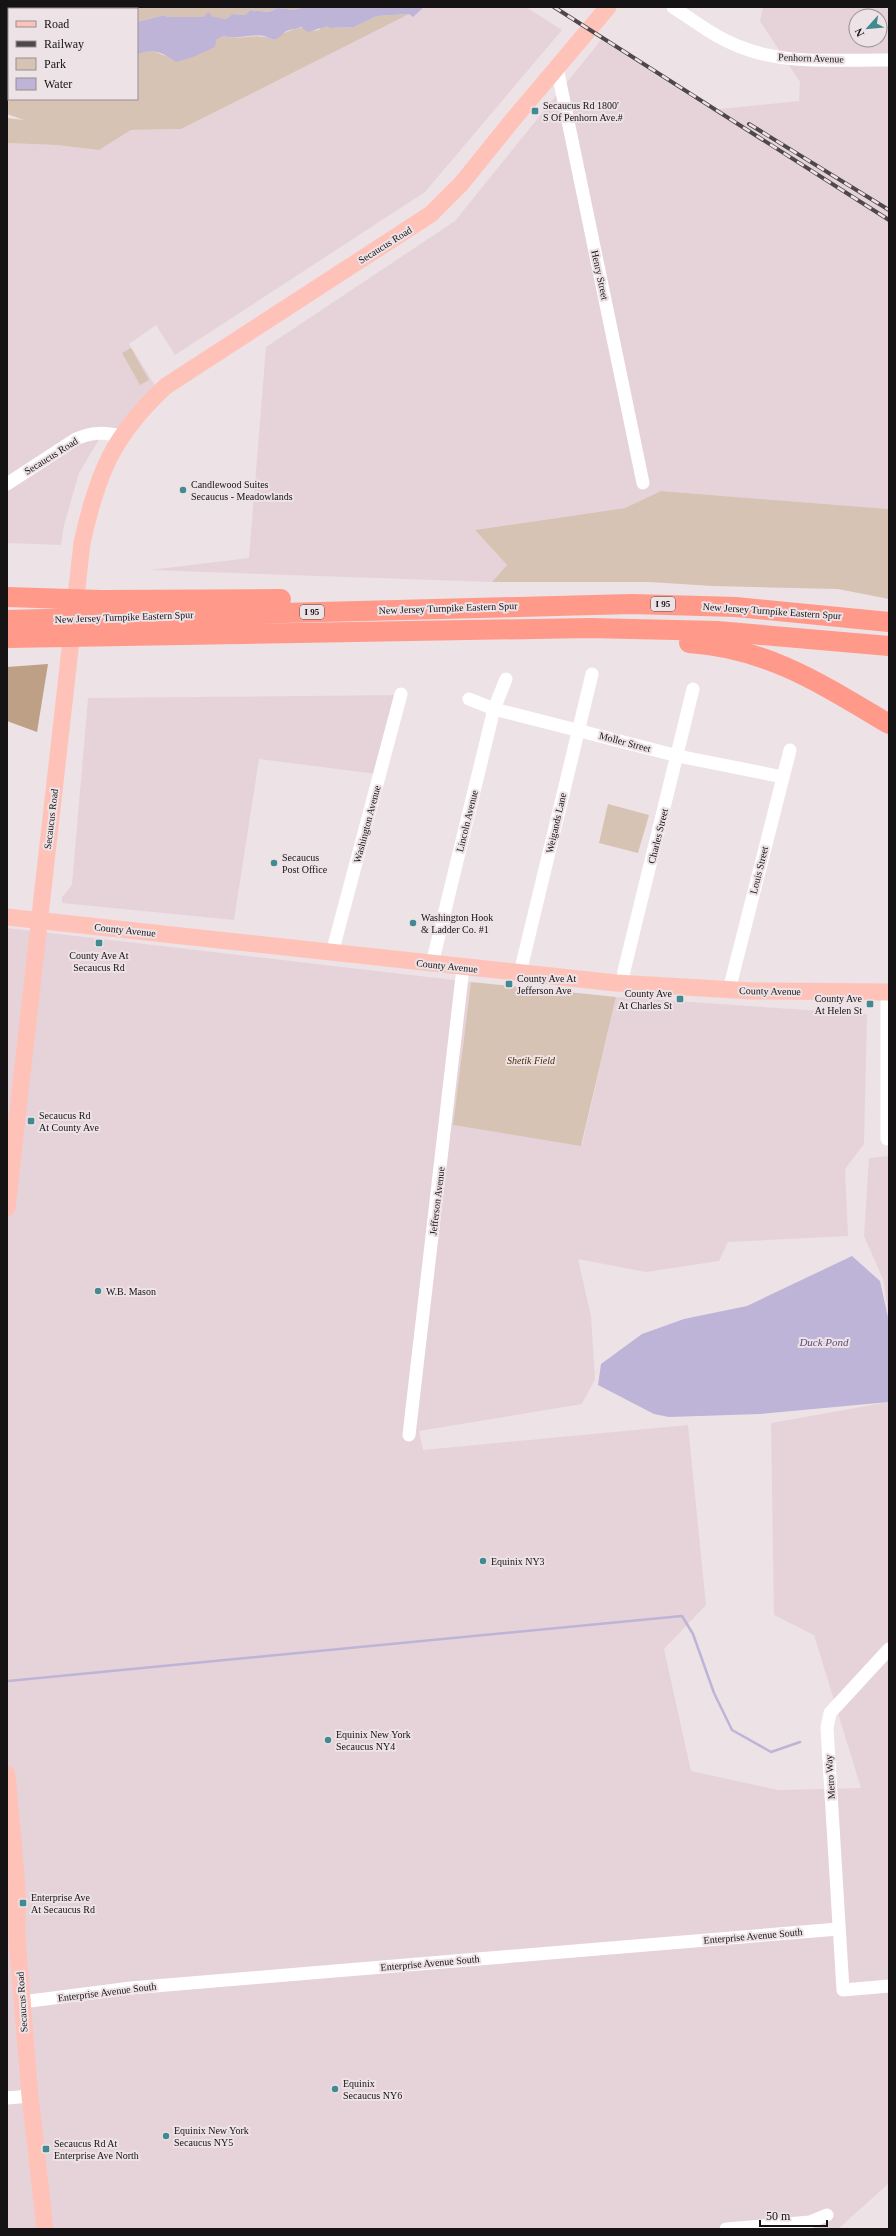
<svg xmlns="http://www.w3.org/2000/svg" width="896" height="2236" font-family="Georgia,serif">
	<rect width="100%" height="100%" fill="#ede2e5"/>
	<path fill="#e6d3d9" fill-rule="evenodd" d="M419 7H526L562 30 425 192 175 355 156 325 129 344 158 390 120 433 104 431 79 473 64 525 61 545 7 543V143L56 145 99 150 131 130 181 129Z
		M763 7H889V509L661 491 625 508 475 530 507 565 492 582 150 570 249 558 266 347 455 221 601 40 711 110 799 101 800 82 760 21ZM856 16H880V40H856Z
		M400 695 377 774 259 759 234 920 62 903V897L72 885 88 698Z
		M7 928 471 982 453 1125 582 1145 616 997 867 1014 864 1144 845 1169 848 1236 728 1242 719 1261 646 1272 578 1259 591 1316 595 1379 582 1404 419 1431 423 1450 688 1425 706 1605 664 1649 691 1771 778 1790 861 1788 814 1635 774 1615 771 1423 889 1402V2183L838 2229H7Z
		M889 1156V1317L883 1279 864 1236 869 1158Z"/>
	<path fill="#d6c3b4" d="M7 7H304L294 10 278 8 269 12 250 10 245 15 232 14 226 19 204 17H168L164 15 137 22V9H9V54L7 53Z
		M409 14 181 129 131 130 99 150 56 145 7 143V118L24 120 7 114V66L9 67V99H137V55C153 45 160 57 170 56 183 54 212 42 224 36 239 41 256 32 272 39 281 34 289 30 300 28 306 27 312 32 319 30L321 26H327L330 28 354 27 377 16Z
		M131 348 149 380 140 385 122 353Z
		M661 491 889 509V599L838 589 713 586 649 582H492L507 565 475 530 625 508Z
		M608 804 649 815 638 853 599 843Z
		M471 982 616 997 581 1146 453 1125Z"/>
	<path fill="#bea087" d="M48 664 37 732 7 721V667Z"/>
	<path fill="#bdb4d7" d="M304 7H424L413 17 409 14 377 16 354 27 330 28 327 26 308 32 301 27C297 29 293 29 289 30 283 32 280 38 276 39 271 40 268 37 264 36 249 34 237 40 224 36L216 40 215 47 193 57 176 62C164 53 151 47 137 55V22L164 15 168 17H204L208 12 213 17 226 19 232 14 245 15 250 10 269 12 278 8 294 10Z
		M852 1256 880 1281 889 1322V1402L760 1414 669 1417 654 1414 598 1385 601 1364 642 1334 684 1319 747 1306Z"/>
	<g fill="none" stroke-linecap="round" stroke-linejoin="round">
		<path stroke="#bdb4d7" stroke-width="2.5" d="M8 1681 682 1616 693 1634 714 1693 732 1730 771 1752 800 1742"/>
		<path stroke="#fff" stroke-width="13" d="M673 7C694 21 715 37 738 46 785 66 840 59 889 60
			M557 68 643 483
			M7 484 76 439C92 432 104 432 121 436
			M469 699 494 709 678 756 783 777
			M332 953 401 694
			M432 964 494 709 506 679
			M520 973 592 674
			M623 983 624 971 693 689
			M729 990 790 750
			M887 1139V992
			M409 1435 463 968
			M889 1649 830 1713 827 1728 843 1990 889 1986
			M22 2002 131 1988 838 1929
			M7 2098 30 2096
			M726 2229 810 2222 827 2215"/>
		<path stroke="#ffc2b8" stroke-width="17" d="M7 917 616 983 753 991 889 992
			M7 1208 82 543C97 474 113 435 166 386L431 214 461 184 511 122 608 7
			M7 1774 17 1886V1939L30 2096 45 2229"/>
		<path stroke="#ff9989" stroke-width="20" d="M7 597 101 600 281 599
			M7 620 632 604 736 607 889 622
			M7 638 589 628 717 631 889 646
			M689 643C768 648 823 685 889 724"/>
		<defs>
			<path id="rail" d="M554 7 889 220
				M749 124 889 210"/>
		</defs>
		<use href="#rail" stroke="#4e484a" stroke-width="4"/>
		<use href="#rail" stroke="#ede2e5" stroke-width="2.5" stroke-dasharray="8" stroke-linecap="butt"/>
	</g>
	<g fill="#428a91" stroke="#ede2e5" stroke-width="1.5">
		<rect x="531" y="107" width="8" height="8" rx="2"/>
		<circle cx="183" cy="490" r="4"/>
		<circle cx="274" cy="863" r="4"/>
		<circle cx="413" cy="923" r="4"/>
		<rect x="95" y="939" width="8" height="8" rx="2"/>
		<rect x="505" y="980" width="8" height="8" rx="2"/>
		<rect x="676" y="995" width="8" height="8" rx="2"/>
		<rect x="866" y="1000" width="8" height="8" rx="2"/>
		<rect x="27" y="1117" width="8" height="8" rx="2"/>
		<circle cx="98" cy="1291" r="4"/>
		<circle cx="483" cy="1561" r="4"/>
		<circle cx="328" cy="1740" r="4"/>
		<rect x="19" y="1899" width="8" height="8" rx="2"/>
		<circle cx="335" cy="2089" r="4"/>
		<circle cx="166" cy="2136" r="4"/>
		<rect x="42" y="2145" width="8" height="8" rx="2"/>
	</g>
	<g text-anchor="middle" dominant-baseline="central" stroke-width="4" stroke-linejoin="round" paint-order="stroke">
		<g fill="#ede2e5" stroke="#565153" stroke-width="1">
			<rect x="651" y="597" width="24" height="14" rx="3"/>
			<rect x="300" y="605" width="24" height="14" rx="3"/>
		</g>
		<g font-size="9" font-weight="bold" fill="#161314">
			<text x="663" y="604">I 95</text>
			<text x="312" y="612">I 95</text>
		</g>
		<g font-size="10" fill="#161314" stroke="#ede2e5">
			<text transform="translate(811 58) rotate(2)">Penhorn Avenue</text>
			<text transform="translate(385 245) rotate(-32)">Secaucus Road</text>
			<text transform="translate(600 275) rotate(78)">Henry Street</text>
			<text transform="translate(51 456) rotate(-32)">Secaucus Road</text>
			<text transform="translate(448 608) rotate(-2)">New Jersey Turnpike Eastern Spur</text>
			<text transform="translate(772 611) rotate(4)">New Jersey Turnpike Eastern Spur</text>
			<text transform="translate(124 617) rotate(-2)">New Jersey Turnpike Eastern Spur</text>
			<text transform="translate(625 742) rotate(15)">Moller Street</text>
			<text transform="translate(51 819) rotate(-83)">Secaucus Road</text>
			<text transform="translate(467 821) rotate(-76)">Lincoln Avenue</text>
			<text transform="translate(556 823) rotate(-77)">Weigands Lane</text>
			<text transform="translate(367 824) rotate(-75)">Washington Avenue</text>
			<text transform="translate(658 836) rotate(-76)">Charles Street</text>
			<text transform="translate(759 870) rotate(-76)">Louis Street</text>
			<text transform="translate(125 930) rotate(6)">County Avenue</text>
			<text transform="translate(447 966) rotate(6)">County Avenue</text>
			<text transform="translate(770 991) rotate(1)">County Avenue</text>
			<text transform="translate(437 1201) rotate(-83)">Jefferson Avenue</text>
			<text transform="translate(830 1777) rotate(-94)">Metro Way</text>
			<text transform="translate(753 1936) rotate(-5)">Enterprise Avenue South</text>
			<text transform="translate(430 1963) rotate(-5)">Enterprise Avenue South</text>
			<text transform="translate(107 1992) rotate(-7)">Enterprise Avenue South</text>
			<text transform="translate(22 2002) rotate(-94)">Secaucus Road</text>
		</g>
		<g font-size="10" fill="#161314" stroke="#ede2e5" text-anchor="start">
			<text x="543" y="105">Secaucus Rd 1800'<tspan x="543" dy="12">S Of Penhorn Ave.#</tspan></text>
			<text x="191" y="484">Candlewood Suites<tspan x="191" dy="12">Secaucus - Meadowlands</tspan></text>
			<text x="282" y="857">Secaucus<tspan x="282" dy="12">Post Office</tspan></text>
			<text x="421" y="917">Washington Hook<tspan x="421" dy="12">&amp; Ladder Co. #1</tspan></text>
			<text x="99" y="955" text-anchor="middle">County Ave At<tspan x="99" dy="12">Secaucus Rd</tspan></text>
			<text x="517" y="978">County Ave At<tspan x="517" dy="12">Jefferson Ave</tspan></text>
			<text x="672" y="993" text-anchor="end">County Ave<tspan x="672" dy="12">At Charles St</tspan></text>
			<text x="862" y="998" text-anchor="end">County Ave<tspan x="862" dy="12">At Helen St</tspan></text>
			<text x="39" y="1115">Secaucus Rd<tspan x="39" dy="12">At County Ave</tspan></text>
			<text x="106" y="1291">W.B. Mason</text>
			<text x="491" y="1561">Equinix NY3</text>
			<text x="336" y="1734">Equinix New York<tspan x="336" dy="12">Secaucus NY4</tspan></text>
			<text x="31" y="1897">Enterprise Ave<tspan x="31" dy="12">At Secaucus Rd</tspan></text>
			<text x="343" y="2083">Equinix<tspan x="343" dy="12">Secaucus NY6</tspan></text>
			<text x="174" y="2130">Equinix New York<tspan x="174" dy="12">Secaucus NY5</tspan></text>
			<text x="54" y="2143">Secaucus Rd At<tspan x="54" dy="12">Enterprise Ave North</tspan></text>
		</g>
		<g font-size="10" font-style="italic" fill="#532b00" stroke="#ede2e5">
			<text x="531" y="1060">Shetik Field</text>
		</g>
		<g font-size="11" font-style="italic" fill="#5c4d7e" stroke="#ede2e5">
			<text x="824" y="1342">Duck Pond</text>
		</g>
	</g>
	<rect width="896" height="2236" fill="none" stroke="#161314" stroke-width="16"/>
	<rect x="8" y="8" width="130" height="92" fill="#ede2e5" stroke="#978f91"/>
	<rect x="16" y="21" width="20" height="6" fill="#ffc2b8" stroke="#978f91"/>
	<text x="44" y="28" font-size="12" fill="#161314">Road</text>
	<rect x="16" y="41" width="20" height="6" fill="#4e484a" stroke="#978f91"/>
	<text x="44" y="48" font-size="12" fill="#161314">Railway</text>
	<rect x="16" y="58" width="20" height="12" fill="#d6c3b4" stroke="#978f91"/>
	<text x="44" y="68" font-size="12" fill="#161314">Park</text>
	<rect x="16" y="78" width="20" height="12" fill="#bdb4d7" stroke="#978f91"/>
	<text x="44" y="88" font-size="12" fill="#161314">Water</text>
	<g transform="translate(868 28) rotate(243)"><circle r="19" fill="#ede2e5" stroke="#978f91"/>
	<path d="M0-3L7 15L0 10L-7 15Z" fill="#428a91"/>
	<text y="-6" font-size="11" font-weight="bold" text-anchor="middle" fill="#161314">N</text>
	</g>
	<path d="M760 2220v6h67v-6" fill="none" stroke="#161314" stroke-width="2"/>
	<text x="766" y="2220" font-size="12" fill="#161314" stroke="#ede2e5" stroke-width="3" paint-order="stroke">50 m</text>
</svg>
